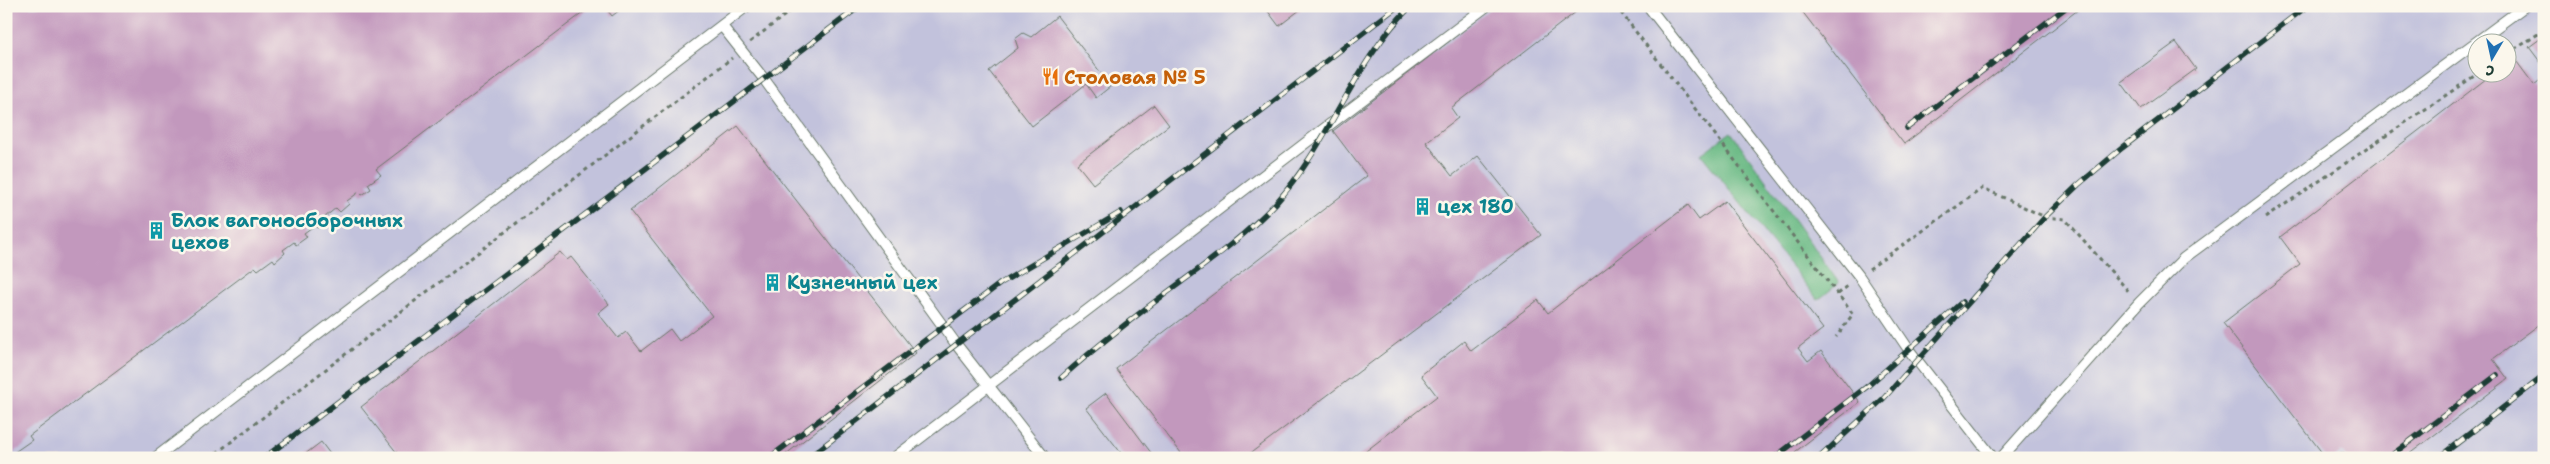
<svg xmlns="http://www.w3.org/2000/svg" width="2550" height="464" font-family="'Shantell Sans',sans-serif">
	<rect width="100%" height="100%" fill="#fbf7ec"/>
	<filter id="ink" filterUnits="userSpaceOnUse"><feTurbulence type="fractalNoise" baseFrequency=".02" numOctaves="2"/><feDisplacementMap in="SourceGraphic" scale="10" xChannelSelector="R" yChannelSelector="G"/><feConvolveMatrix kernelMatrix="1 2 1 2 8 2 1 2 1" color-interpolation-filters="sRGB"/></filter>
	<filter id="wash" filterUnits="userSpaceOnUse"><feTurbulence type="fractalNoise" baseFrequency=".0096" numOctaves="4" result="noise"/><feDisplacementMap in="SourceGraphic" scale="20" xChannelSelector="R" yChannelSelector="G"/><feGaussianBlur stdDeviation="1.12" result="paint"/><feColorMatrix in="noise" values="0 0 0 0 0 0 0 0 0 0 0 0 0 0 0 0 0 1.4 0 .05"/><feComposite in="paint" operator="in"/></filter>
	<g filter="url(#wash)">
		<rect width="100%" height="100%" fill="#f3e7ce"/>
		<path fill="#c2c2dc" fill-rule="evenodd" d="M6 6H2544V458H6ZM2478 42H2508V72H2478Z"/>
		<path fill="#69b984" stroke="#447b5c" d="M1731 132 1839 283 1818 300 1701 154Z"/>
		<g id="blocks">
			<path fill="#c298bd" d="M592 6 376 169 381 175 368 184 371 189 362 195 359 192 347 201 349 204 340 212 336 208 325 217 328 220 317 228 315 225 304 233 307 237 296 245 294 242 283 250 285 253 275 262 273 259 258 270 255 267 29 436 32 440 6 458V7Z
				M604 6H625L612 16Z
				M1264 6H1305L1279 26Z
				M1495 6 1581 8 1451 108 1458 118 1426 142 1452 176 1478 156 1541 235 1244 458H1185L1116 369 1367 176 1333 131Z
				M1798 6H2083L1904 144Z
				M1057 16 1111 86 1096 98 1086 84 1032 126 989 71 1018 48 1015 39 1023 33 1031 37Z
				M2544 36V67L2529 47Z
				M2176 42 2196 69 2141 109 2121 82Z
				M2514 58 2534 85 2544 77V321L2493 359 2508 379 2404 458H2347L2342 452 2334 458H2326L2223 323 2300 264 2280 237 2495 72H2508V63Z
				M1154 105 1169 125 1093 184 1077 164Z
				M738 126 916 353 781 458H401L361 407 560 252 567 260 571 257 609 304 598 313 618 338 626 332 641 351 670 329 679 341 712 316 630 211Z
				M1725 201 1823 329 1798 348 1808 361 1821 351 1860 402 1787 458H1357L1437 396 1421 375 1464 341 1471 351 1538 300 1548 313 1688 205 1699 220Z
				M1106 393 1155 458H1125L1086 408Z
				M321 442 333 458H300Z"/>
		</g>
	</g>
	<g filter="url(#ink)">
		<use href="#blocks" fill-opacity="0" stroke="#69786a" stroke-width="1"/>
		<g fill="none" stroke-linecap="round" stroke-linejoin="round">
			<defs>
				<path id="lane" d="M1648 6 1859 276 1909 350 1993 458
					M722 26 764 79 956 344 1045 458
					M155 458 747 6
					M894 458 1329 125 1487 6
					M2001 458 2139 303 2184 258 2525 6"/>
			</defs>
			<use href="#lane" stroke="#69786a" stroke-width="12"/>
			<path stroke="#69786a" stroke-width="3" stroke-dasharray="4 4" stroke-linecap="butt" d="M1616 6 1853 314 1836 337
				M750 42 797 6
				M2508 54 2544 30
				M2265 218 2480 72
				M1869 269 1983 188 2045 217 2065 219 2130 293
				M1838 294 1849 285
				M210 458 732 58"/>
			<use href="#lane" stroke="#fff" stroke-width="10"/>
			<defs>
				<path id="rail" d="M1907 128 2068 6
					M1061 378C1099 344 1139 313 1180 283 1214 258 1247 234 1276 203 1330 143 1353 63 1411 6
					M264 458 860 6
					M769 458 1001 283 1121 212
					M808 458 1398 6
					M1774 458 1869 385 1962 302
					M1819 458 1884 398 2045 217 2078 185 2122 148 2307 6
					M2388 458 2497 375
					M2438 458 2544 376
					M2540 458 2544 455"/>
			</defs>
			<use href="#rail" stroke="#1f3d34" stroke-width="5.5"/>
			<use href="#rail" stroke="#fbf7ec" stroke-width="4" stroke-dasharray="11" stroke-linecap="butt"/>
		</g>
	</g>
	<defs>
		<symbol id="restaurant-bare" viewBox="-9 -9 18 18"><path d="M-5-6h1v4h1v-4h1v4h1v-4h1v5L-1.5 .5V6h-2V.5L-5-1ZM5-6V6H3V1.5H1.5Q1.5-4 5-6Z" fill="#e8710a" stroke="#fbf7ec" stroke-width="2.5" paint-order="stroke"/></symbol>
		<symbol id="building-bare" viewBox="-9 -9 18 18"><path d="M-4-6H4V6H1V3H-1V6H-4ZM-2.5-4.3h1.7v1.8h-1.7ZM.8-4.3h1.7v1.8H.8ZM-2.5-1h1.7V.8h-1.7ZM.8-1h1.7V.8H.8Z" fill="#0f9aa8" stroke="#fbf7ec" stroke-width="2.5" paint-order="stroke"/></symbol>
	</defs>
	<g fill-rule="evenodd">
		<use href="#restaurant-bare" x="1038" y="64" width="25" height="25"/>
		<use href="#building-bare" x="1410" y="194" width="25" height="25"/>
		<use href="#building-bare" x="144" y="218" width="25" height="25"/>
		<use href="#building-bare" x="760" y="270" width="25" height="25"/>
	</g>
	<g text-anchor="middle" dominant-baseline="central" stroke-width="5" stroke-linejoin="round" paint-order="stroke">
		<g font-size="19" font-weight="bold" fill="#c56008" stroke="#fbf7ec" text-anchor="start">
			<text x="1064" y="77">Столовая № 5</text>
		</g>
		<g font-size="19" font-weight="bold" fill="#0d838f" stroke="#fbf7ec" text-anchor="start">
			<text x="1437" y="206">цех 180</text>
			<text x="171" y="220">Блок вагоносборочных<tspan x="171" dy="22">цехов</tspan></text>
			<text x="787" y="282">Кузнечный цех</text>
		</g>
	</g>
	<rect width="2550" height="464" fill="none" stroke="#fbf7ec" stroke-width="25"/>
	<g transform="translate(2492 58) rotate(189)"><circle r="24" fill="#fbf7ec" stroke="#a3ada2"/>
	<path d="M0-4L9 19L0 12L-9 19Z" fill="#1f6fb2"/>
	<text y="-8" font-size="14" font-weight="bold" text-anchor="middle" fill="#1f3d34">С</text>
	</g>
</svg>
